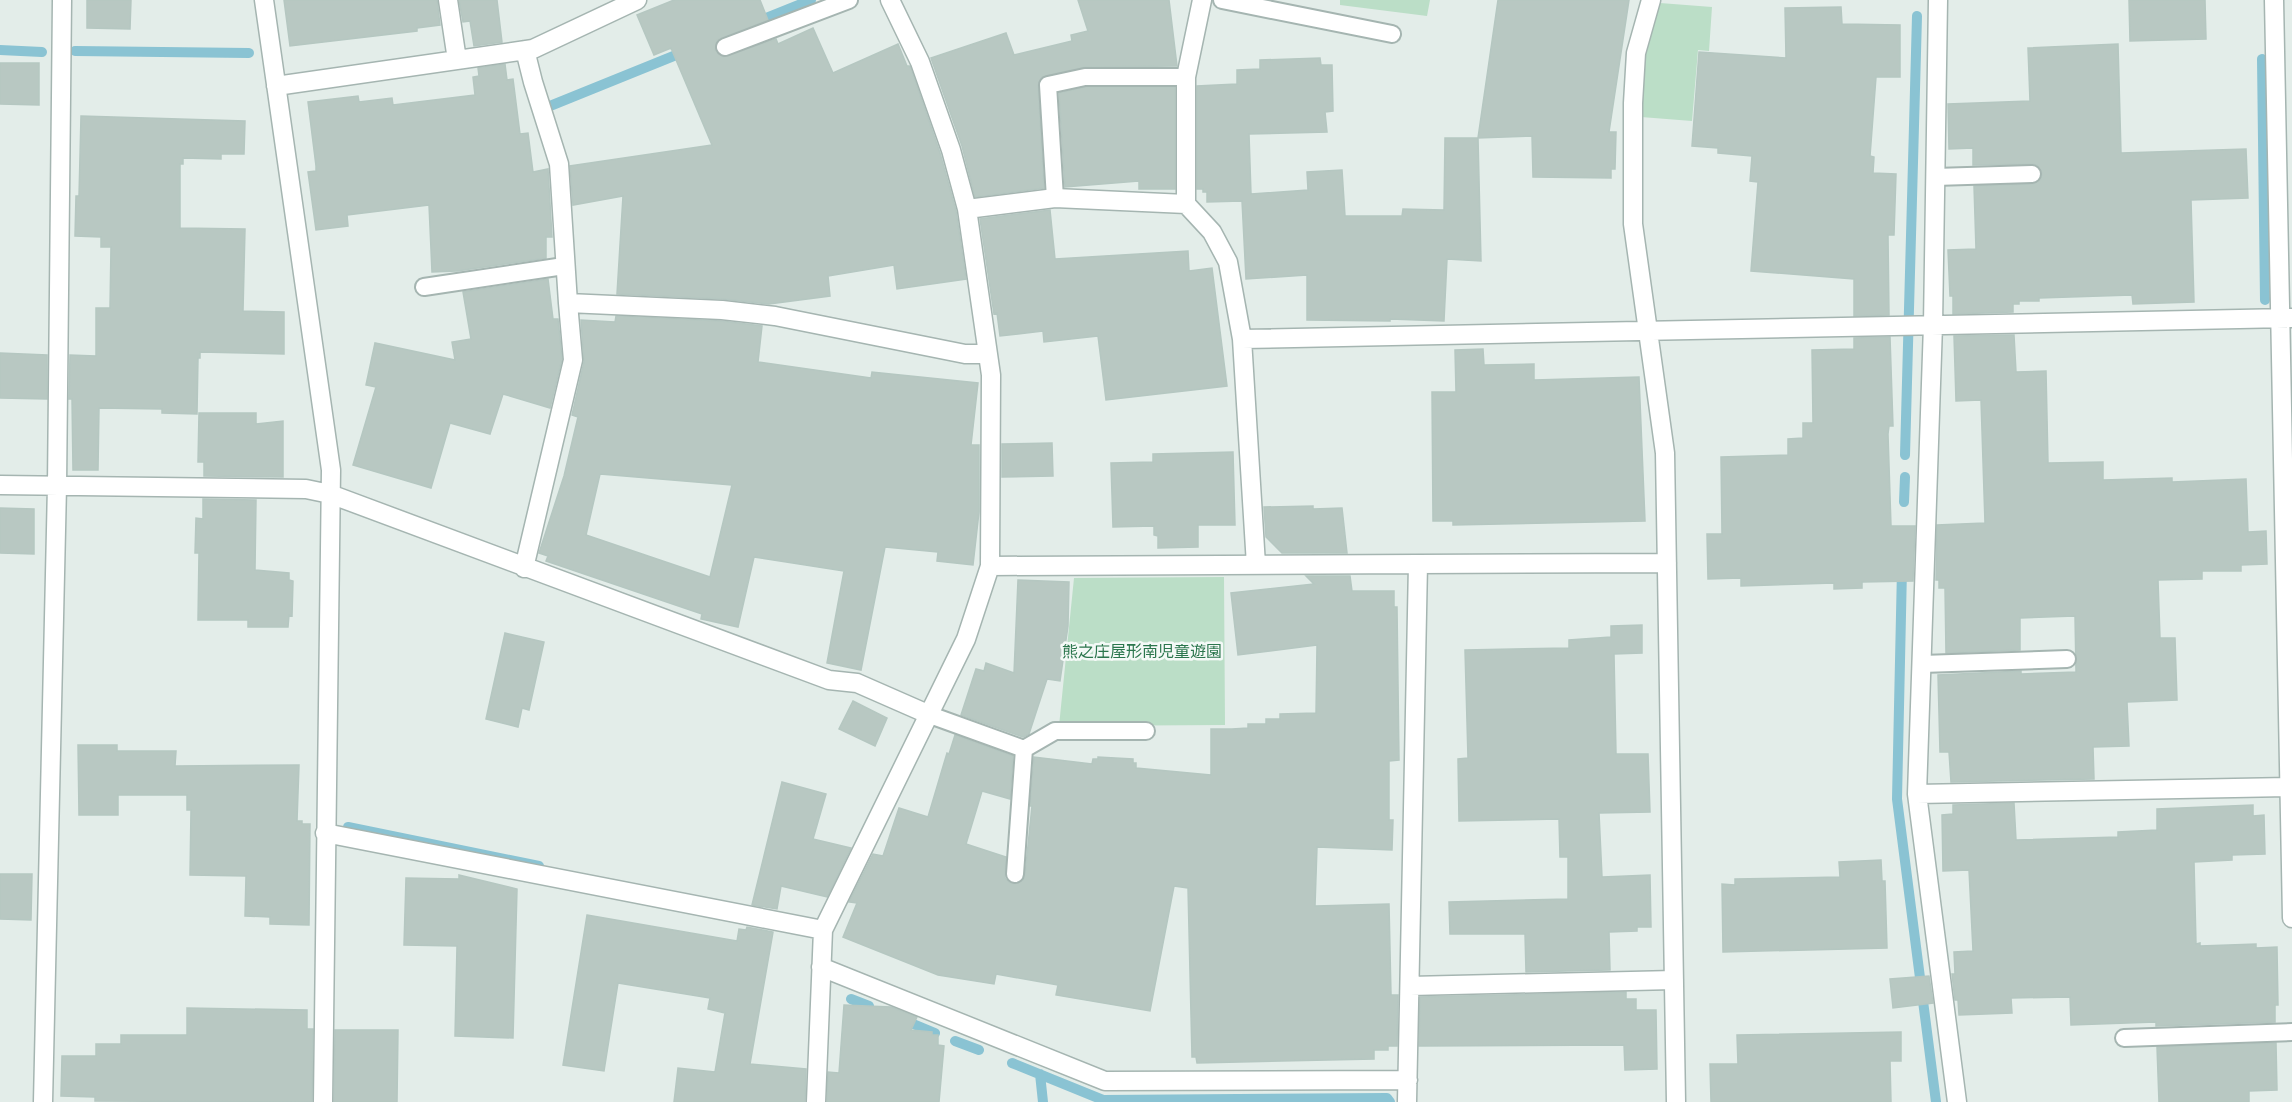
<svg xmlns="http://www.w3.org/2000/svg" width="2292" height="1102" font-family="'Archivo Narrow','Noto Sans JP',sans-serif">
	<rect width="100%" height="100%" fill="#e3ede9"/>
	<path fill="#bbdec7" d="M1340 0H1430L1427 16 1340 5Z
		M1660 3 1712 7 1709 51 1698 50 1692 121 1641 117 1645 55Z
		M1224 577 1225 725 1059 726 1074 578Z"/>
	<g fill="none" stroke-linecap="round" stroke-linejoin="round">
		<path stroke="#8ac3d3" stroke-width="10" d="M756 22 811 0
			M0 50 42 52
			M75 51 249 53
			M2262 59 2265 300
			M550 106 686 51
			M1905 455 1917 16
			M1904 502 1905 477
			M1902 569 1897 799 1936 1102
			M348 827 539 866
			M851 999 869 1006
			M901 1019 935 1033
			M955 1041 979 1050
			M1012 1063 1103 1100 1387 1098 1390 1102
			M1040 1074 1043 1102"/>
	</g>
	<path fill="#b8c8c2" stroke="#b5c7c1" stroke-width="1.5" fill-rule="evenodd" d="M87 0H131L130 29 87 28Z
		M284 0H437L440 25 417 28V31L290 46Z
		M459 0H497L502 42 474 46 470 21 463 22Z
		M674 0H760L768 20 717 40 715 50 723 57 776 39 778 44 813 28 833 73 898 44 907 66H910L940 153 956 211 966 279 897 289 894 265 828 276 830 296 769 304 723 299 617 294 623 196 573 205 570 166 712 145 671 48 654 55 637 15Z
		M1078 0H1169L1177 66 1085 67 1042 77 1038 86 1044 188 975 197 962 146 931 58 1006 33 1014 55 1072 41 1071 35 1088 31Z
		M1498 0H1629L1609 132H1616L1615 169H1611V178L1533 177 1532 136 1478 138Z
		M2129 0H2205L2206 39 2130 41Z
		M1841 7 1842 24 1900 25V77H1876L1870 156 1874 157 1873 173 1896 174 1894 235H1888L1889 315 1854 316V279L1751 271 1758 182 1750 181 1752 156 1718 153V148L1692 146 1699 52 1786 58 1785 8Z
		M2118 44 2121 153 2246 149 2248 198 2191 200 2194 302 2133 304 2132 295 2039 298V301H2019V304H2013V312L1953 314V296H1950L1948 250 1976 249 1974 186 2033 184 2041 179 2042 173 2037 165 2032 164 1973 165V148L1949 149 1948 104 2030 101 2028 48Z
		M1320 58 1321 65H1332L1333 111 1325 112 1327 132 1249 134 1251 194 1308 190 1307 172 1342 170 1345 216H1402L1403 209 1444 210 1445 138H1478L1481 261 1447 259 1444 321 1390 319V321L1307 320V275L1246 279 1242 201 1207 202V192H1203V189H1197V86L1237 84V70L1260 69V60Z
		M0 63H39V105L0 104Z
		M505 64 507 80 513 79 520 134 528 133 533 172 548 169 552 237H546V258L457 271 432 272 429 205 347 215 348 226 316 230 308 172 316 171V166L308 102 358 96 359 102 392 98 393 105 475 95 473 77 479 76 478 68Z
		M1086 87H1175V189H1139V181L1065 187 1059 93Z
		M81 116 245 121 244 154H221V159L183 158V164H180V228L245 229 243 311 284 312V354L200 352V358H198L197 414 162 413V409L99 408 98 470H73L72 399H69L70 355 96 356V308H110L111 247H101V237L75 236 76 196H79Z
		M1050 210 1055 259 1188 251 1189 271 1212 268 1227 386 1106 400 1098 336 1044 342 1043 331 1000 336 997 313 994 314 980 219Z
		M548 279 553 319H558L562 359 550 408 503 394 490 434 450 423 431 488 353 465 376 387 366 385 375 343 455 360 452 342 471 339 463 292Z
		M616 316 721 321 762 326 758 362 871 378 872 372 978 383 971 445H979V512L973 565 937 561 938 552 885 547 861 670 827 663 844 571 754 557 738 627 701 619 702 614 546 561 548 556 539 553 564 476 578 417 572 415 584 362 581 320 615 322ZM600 474 732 485 710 577 586 535Z
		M2014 335 2016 372 2046 371 2048 463 2103 462V480L2172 478V482L2246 479 2248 532 2266 531 2267 564 2241 565V571H2202V579L2158 580 2160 638H2175L2177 700 2127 702 2129 746 2093 747 2094 779 1951 782 1949 752H1940L1938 675 2021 671V674L2076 672 2075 616 2020 618V650L1946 653 1945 588H1939V580H1936L1937 525 1985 523 1981 400 1956 401 1954 336Z
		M1890 337 1893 426H1889L1888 434 1891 526H1915L1913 581 1862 582V588L1834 589V583L1741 586V578L1708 579 1707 534H1722L1721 457 1788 455V439L1803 438V423H1813L1812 350 1854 349V338Z
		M1483 349 1484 365 1534 364V380L1639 377 1645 521 1453 525V521H1433L1432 392H1456L1455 350Z
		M0 353 47 355V399L0 398Z
		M199 413H256V424L283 421V477L204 476V462H198Z
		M1052 443 1053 476 1002 477V444Z
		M1233 452 1235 525H1198V547L1158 548V536L1154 535V526L1113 527 1111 463 1153 462V454Z
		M203 499 256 500 255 570 289 573V580L293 581 292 616 289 615 288 627H248V620H198L199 553H195L196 518 203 519Z
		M1313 506V509L1342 508 1347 553H1282L1266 537 1264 507Z
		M0 508 34 509V554L0 553Z
		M1306 576H1350L1352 591H1394V607H1397L1399 760 1389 761V820H1393L1392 850 1317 847 1315 906 1389 904 1391 995H1398L1397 1046H1388V1050H1374V1059L1197 1063 1196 1057H1192L1188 888 1174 886 1150 1011 1056 995 1058 985 996 974 994 984 938 975 843 937 857 903 849 902 873 854 883 856 899 808 928 817 947 753 949 754 955 735 1013 756 1010 799 982 791 966 844 1006 857 1005 878 1010 883 1015 884 1023 880 1025 875 1032 806H1030L1034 757 1092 764 1093 759H1098V757L1133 759V763H1136V768L1211 775V729H1232L1248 728V724H1266V719H1280V714L1316 713 1317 645 1238 655 1231 593 1314 584Z
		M1018 580 1069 582 1068 626 1060 681 1047 679 1029 734 1023 737 961 715 976 669 984 671 986 663 1014 673Z
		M1642 625V653L1614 654 1616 754H1648L1650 812 1599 813 1602 877 1650 875 1651 927H1637V931L1609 932 1610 970 1526 972 1525 934H1450L1449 902 1568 899V857H1560L1559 819 1459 821 1458 759 1468 758 1465 650 1569 648V640L1611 637V626Z
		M505 633 544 642 529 710 522 708 518 727 486 719Z
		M853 701 887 718 875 746 839 729Z
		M78 745H117V751H176L175 766 299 765 297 821H302V824H310L309 925 270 924V917L245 916 246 876 190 875 191 810H187V795H118V815H79Z
		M782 782 826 794 813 839 851 848 827 897 781 886 777 909 752 905Z
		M2014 803 2016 840 2118 837V832L2157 830V809L2253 805V816L2264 815 2265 854 2232 855V860L2194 862 2196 944 2200 943V946L2256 944V948L2277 947 2278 1005H2275V1022L2156 1026V1022L2071 1025 2070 997 2011 998 2012 1013 1959 1015 1958 1000H1955L1952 974H1955L1954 952 1973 951 1969 870 1943 871 1942 815 1953 814V805Z
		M1881 860 1882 881H1885L1887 948 1723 952 1722 884 1735 885V879L1840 877 1839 862Z
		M0 874H32L31 920 0 919Z
		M459 875 517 889 513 1038 455 1036 457 946 404 945 406 878 459 879Z
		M587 915 737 941 739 929 746 930 747 927 773 932 750 1064 806 1069 805 1102H674L678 1068 715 1072 725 1013 708 1009 710 998 618 983 604 1071 563 1065Z
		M1929 976 1933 1003 1893 1008 1890 979Z
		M1626 992V999H1636V1010H1656L1657 1069 1625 1070 1624 1045 1419 1046 1420 997Z
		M844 1005 891 1007 917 1017 911 1030 932 1032V1035H938V1045L944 1046 939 1102H827L828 1072 839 1073Z
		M187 1008 307 1010V1029H313L312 1102 95 1101V1097L61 1096 62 1056H96V1044H121V1035H187Z
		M335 1030H398L397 1102H334Z
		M1901 1032V1061H1890L1891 1102H1711L1710 1064H1738L1737 1035Z
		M2276 1043 2277 1090 2249 1091V1102H2159L2157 1047Z"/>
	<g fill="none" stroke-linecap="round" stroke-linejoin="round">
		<defs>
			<path id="lane" d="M1222 0 1392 34
				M725 47 849 0
				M1935 177 2032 174
				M1055 198 1048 85 1085 77H1186
				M424 287 564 266
				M1922 664 2067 659
				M930 715 1024 749 1015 874
				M1024 749 1055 731H1146
				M2124 1038 2292 1032"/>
			<path id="street" d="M264 0 331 470 323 1102
				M448 0 457 60
				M1202 0 1186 77V204L1212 232 1228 262 1242 339 1256 565
				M1651 0 1636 53 1633 103V224L1665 453 1676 1102
				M1938 0 1933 325 1917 794 1957 1102
				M2274 0 2292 918
				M525 50 533 82 559 164 568 303
				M276 86 533 49 637 0
				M967 209 1055 198 1186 204
				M1242 339 2292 318
				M0 485 306 489 330 494 829 680 857 683 930 715
				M1418 564 1667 563
				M990 566 1418 564 1407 1102
				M524 568 573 360 568 303 722 310 775 316 965 354H986
				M1917 794 2292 787
				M325 833 823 930
				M821 967 1105 1081 1408 1080
				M1410 986 1674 980
				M43 1102 57 486 62 0
				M816 1102 823 930 966 639 990 566 991 375 967 209 951 150 920 62 890 0"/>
		</defs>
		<use href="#lane" stroke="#a5b5b1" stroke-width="20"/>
		<use href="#street" stroke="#a5b5b1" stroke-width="21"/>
		<use href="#lane" stroke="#fff" stroke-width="16"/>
		<use href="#street" stroke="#fff" stroke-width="18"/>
	</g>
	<g text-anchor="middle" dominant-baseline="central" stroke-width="5" stroke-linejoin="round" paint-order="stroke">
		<g font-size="16" fill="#2b764d" stroke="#f4f9f7">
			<text x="1142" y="651">熊之庄屋形南児童遊園</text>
		</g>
	</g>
</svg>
